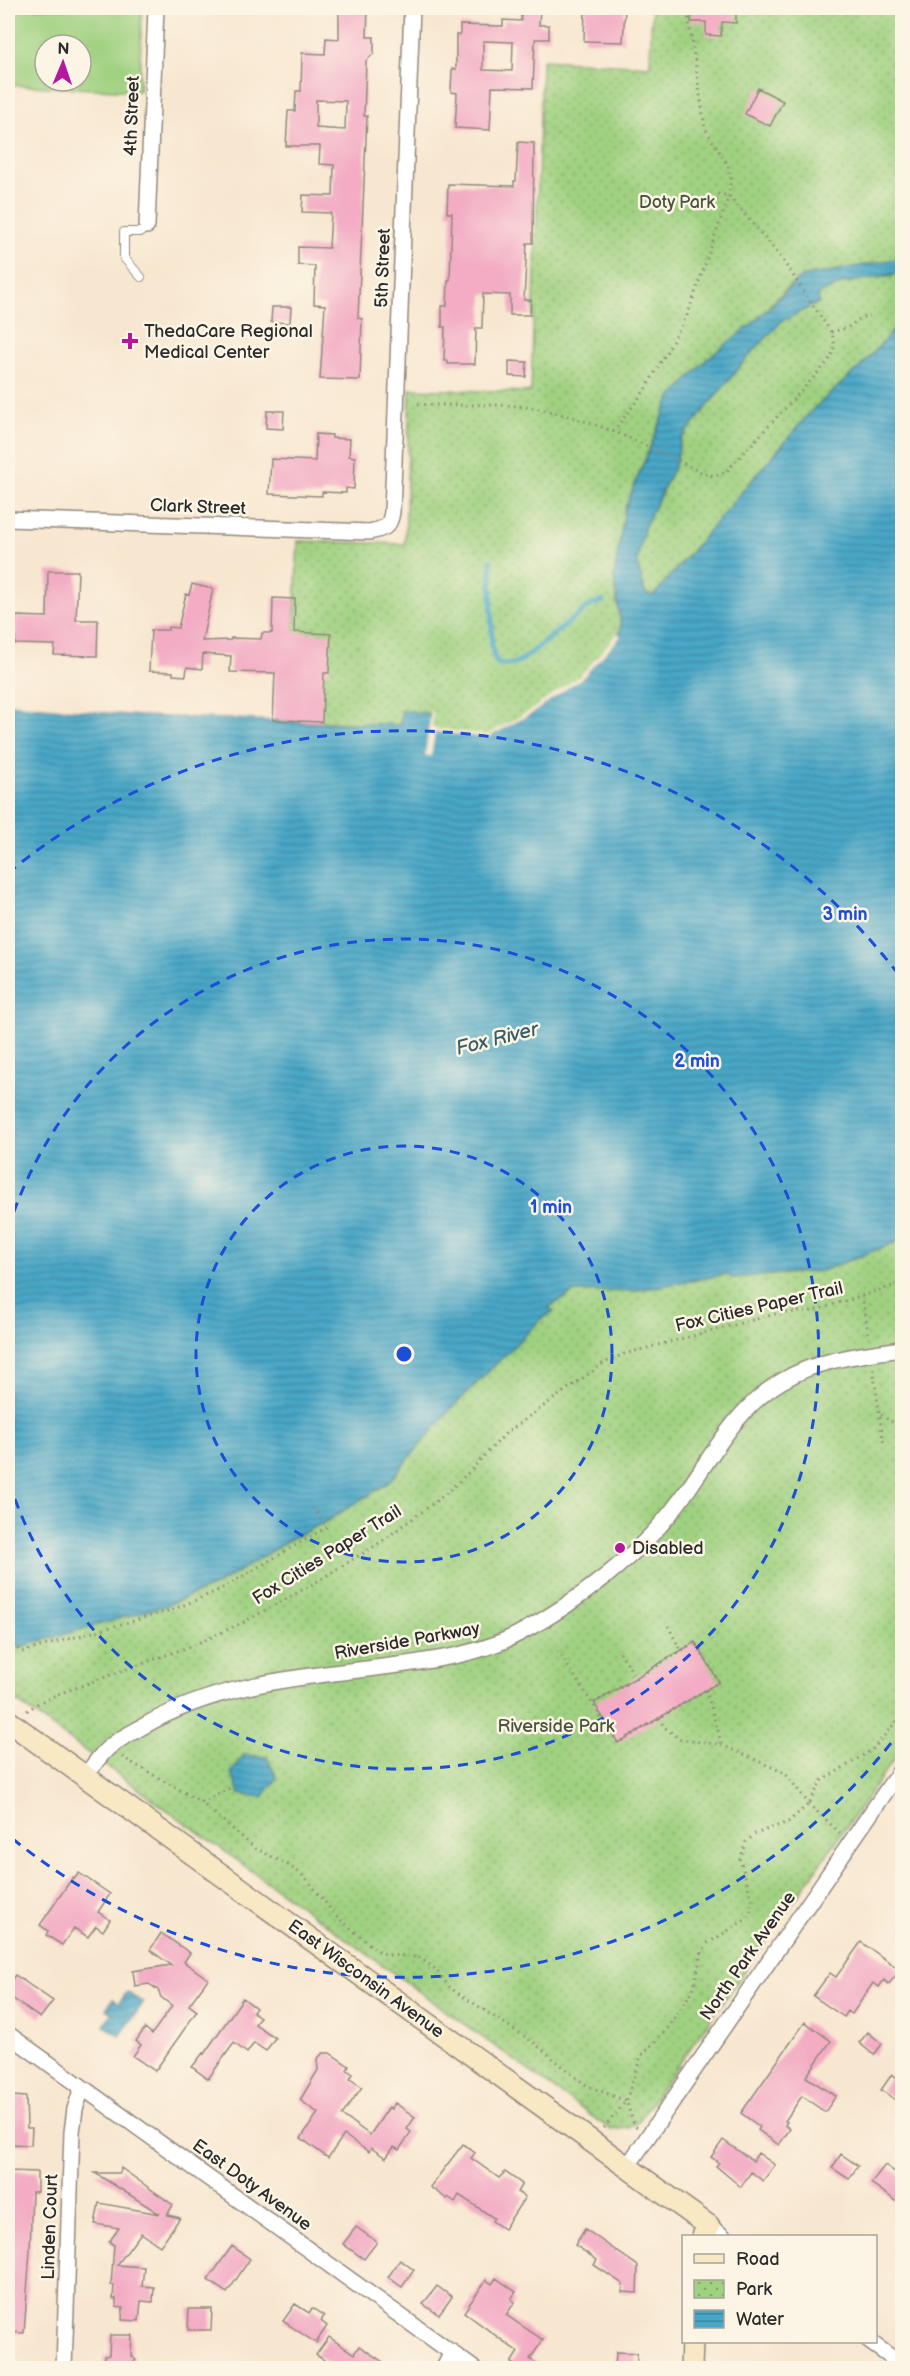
<svg xmlns="http://www.w3.org/2000/svg" width="910" height="2376" font-family="'Balsamiq Sans',sans-serif">
	<defs>
		<pattern id="park-dots" width="8" height="8" patternUnits="userSpaceOnUse" patternTransform="scale(1.5)"><rect width="8" height="8" fill="#a0d181"/><path d="M2 2h.1M6 6h.1" fill="none" stroke="#83aa6a" stroke-width="1.8" stroke-linecap="round"/></pattern>
		<pattern id="water-rules" width="6" height="5" patternUnits="userSpaceOnUse" patternTransform="scale(1.5)"><rect width="6" height="5" fill="#48a7c7"/><path d="M0 2.5h6" fill="none" stroke="#3c88a2"/></pattern>
	</defs>
	<rect width="100%" height="100%" fill="#fcf5e5"/>
	<filter id="ink" filterUnits="userSpaceOnUse"><feTurbulence type="fractalNoise" baseFrequency=".0167" numOctaves="2"/><feDisplacementMap in="SourceGraphic" scale="12" xChannelSelector="R" yChannelSelector="G"/><feConvolveMatrix kernelMatrix="1 2 1 2 8 2 1 2 1" color-interpolation-filters="sRGB"/></filter>
	<filter id="wash" filterUnits="userSpaceOnUse"><feTurbulence type="fractalNoise" baseFrequency=".008" numOctaves="4" result="noise"/><feDisplacementMap in="SourceGraphic" scale="24" xChannelSelector="R" yChannelSelector="G"/><feGaussianBlur stdDeviation="1.35" result="paint"/><feColorMatrix in="noise" values="0 0 0 0 0 0 0 0 0 0 0 0 0 0 0 0 0 1.4 0 .05"/><feComposite in="paint" operator="in"/></filter>
	<g filter="url(#wash)">
		<rect width="100%" height="100%" fill="#f8e7d0"/>
		<path fill="#a0d181" stroke="#667e56" stroke-width="1.5" fill-rule="evenodd" d="M8 8H142L139 91 8 85ZM45 45H81V81H45Z"/>
		<path fill="url(#park-dots)" stroke="#667e56" stroke-width="1.5" d="M652 8H902V258L791 284 752 324 670 399 625 508 614 577 621 627 619 633 621 636 583 677 533 713 487 738 428 731 430 714 402 711 400 725 290 720 298 541 405 544 410 389 531 392 542 60 650 66Z
			M902 273V321L861 366 812 410 653 597 645 593 637 561 644 528 675 465 681 439 746 359 782 321 818 303 819 294 844 283Z
			M902 1240V1748L638 2122 628 2128 611 2130 8 1695V1638L20 1647 167 1605 215 1586 292 1538 327 1521 388 1483 448 1412 542 1318 552 1312 549 1307 574 1292 632 1291 729 1274 731 1278 821 1271Z"/>
		<path fill="url(#water-rules)" stroke="#3a6979" stroke-width="1.5" d="M902 258V273L844 283 819 294 818 303 782 321 746 359 681 439 675 465 644 528 637 561 645 593 653 596 812 410 861 366 902 321V1240L821 1271 731 1278 728 1274 632 1291 574 1292 549 1307 553 1312 542 1318 448 1412 388 1483 327 1521 292 1538 215 1586 167 1605 20 1647 8 1638V704L139 716 400 725 402 710 430 714 429 731 487 738 533 713 583 677 621 636 619 633 621 627 614 577 625 508 670 399 707 359 752 324 801 277Z
			M244 1755 267 1757 277 1778 263 1797 240 1794 231 1773Z
			M127 1992 143 2003 120 2036 104 2025 112 2013 106 2009 113 1999 119 2003Z"/>
		<path fill="#f8e7d0" d="M618 633 621 636 583 677 533 713 487 738 435 732 431 756 425 755 431 711 433 714 432 728 487 735 531 710 581 675Z"/>
		<g fill="none" stroke-linecap="round" stroke-linejoin="round">
			<path stroke="#48a7c7" stroke-width="5" d="M491 561 492 648 494 657 499 664H512L522 660 589 606 603 601"/>
		</g>
		<g id="blocks">
			<path fill="#f3acc4" fill-rule="evenodd" d="M339 8H368L367 37H374V53L366 61 364 116H367L358 318 362 319 360 380 320 379 325 305 314 304 315 266 298 265V247L329 248 331 213 302 212 303 195 333 196 334 165 319 164 320 146H286L288 111H295L296 91H301L302 53 325 54 326 38 339 39ZM316 100 346 101 345 130 316 128Z
				M521 8H540L539 25H549V39H535L533 88 492 87 490 130 455 128 457 93 451 92 452 69H456V35H460V25L503 26V20L521 21ZM483 41 513 42 512 71 483 70Z
				M585 8H625L623 42 584 41Z
				M692 8H736V23L722 22 721 36 706 35V22H691Z
				M758 88 783 101 770 126 745 114Z
				M518 142 534 143 533 243H527L524 300H531L530 315H510V295L483 294 482 328H476L475 364H448V361H444L445 327H442V306H447L448 280H450L452 213H447L448 184 514 186V181H516Z
				M272 307H291L290 323 271 322Z
				M509 361 527 362 526 377 509 376Z
				M267 411H284L283 429 266 428Z
				M316 434 332 435V438L350 439 349 456 355 457 354 489 346 488V493L322 492V496L269 494 271 459 315 461Z
				M48 571H78L76 620H98L97 656 54 655 55 645 15 644 16 616 47 617Z
				M192 584 213 589 202 641 231 640V638L261 639 262 633H272L273 598 295 599 294 632 331 634 329 673H324L322 722 273 720 275 673 230 672 231 656 203 654 202 669 187 667 186 676 173 675V672L149 671 151 630H168V627L178 628 186 594 189 595Z
				M695 1642 719 1682 618 1743 594 1703Z
				M79 1873 110 1894 98 1912 110 1920 103 1931 96 1926 88 1937 74 1928 62 1945 46 1935 48 1931 40 1925 73 1877 75 1878Z
				M161 1933 190 1953 184 1962 208 1979 189 2005 197 2011 155 2071 133 2056 141 2045 136 2041 145 2028 152 2034 172 2006 161 1997 158 1990 149 1984 135 1986 133 1971 171 1965 150 1950Z
				M861 1942 900 1970 889 1984 884 1980 879 1987 873 1983 852 2014 848 2011 844 2017 813 1996 830 1973 836 1977Z
				M15 1975 53 2001 40 2018 8 1995V1985Z
				M243 1998 256 2008 253 2012 260 2017 255 2024 275 2038 266 2051 254 2043 247 2053 234 2043 208 2079 192 2067 203 2053 204 2054Z
				M805 2022 831 2041 806 2077 836 2096 825 2112 802 2096 785 2121 787 2122 785 2125 790 2129 779 2145 758 2130 760 2127 741 2113Z
				M868 2032 882 2044 874 2055 859 2043Z
				M323 2053H330L349 2066 347 2070 353 2074 350 2079 362 2087 342 2115 370 2135 389 2107 391 2109 395 2103 415 2117 407 2129 411 2132 399 2150 394 2147 386 2158 371 2148 369 2152 344 2135 328 2158 301 2138 318 2113 300 2100 318 2070 317 2059Z
				M892 2074 903 2082V2105L881 2090Z
				M13 2096 26 2097 27 2128H32L31 2145 8 2144V2098L13 2099Z
				M723 2140 753 2161 758 2153 775 2165 763 2181 751 2172 741 2187 716 2166 719 2163 711 2157Z
				M463 2144 475 2153 471 2158 499 2178 505 2172 522 2184 517 2192 525 2197 504 2229 492 2221 494 2218 459 2195 455 2202 448 2197 447 2199 430 2187Z
				M841 2154 858 2166 849 2179 832 2168Z
				M885 2165 903 2178V2206L871 2183Z
				M121 2168 173 2205 167 2215 180 2218 160 2246 141 2233 117 2265 144 2267 142 2286 154 2287 153 2302 141 2301 139 2321 122 2320 123 2308 116 2307V2299H113L114 2285H111L114 2245 109 2242 119 2228 95 2224 99 2203 160 2214 95 2173H120Z
				M8 2171 37 2172V2192H32L30 2251 24 2333 8 2332Z
				M356 2227 377 2242 364 2259 343 2244Z
				M585 2229 638 2266 637 2293 622 2292 623 2284 594 2265 597 2260 575 2245Z
				M232 2246 250 2259 227 2293 208 2280Z
				M400 2260 414 2270 402 2287 388 2277Z
				M496 2278 516 2292 511 2299 515 2302 506 2315 543 2340 530 2359 543 2368H519L511 2363 518 2352 464 2312 486 2280 492 2284Z
				M437 2286 452 2297 439 2315 423 2304Z
				M295 2304 309 2313 312 2308 324 2316 321 2321 327 2326 316 2343 283 2321Z
				M189 2309H212L211 2330H188Z
				M110 2335H132L131 2356 136 2360 131 2365V2368H103L104 2356 109 2355Z
				M329 2337 354 2354 359 2346 392 2368H336L316 2355Z
				M616 2352 637 2353V2368H615Z"/>
		</g>
	</g>
	<g filter="url(#ink)">
		<use href="#blocks" fill-opacity="0" stroke="#92897e" stroke-width="1.5"/>
		<g fill="none" stroke-linecap="round" stroke-linejoin="round">
			<defs>
				<path id="lane" d="M141 277 124 258V232H141L147 226"/>
				<path id="street" d="M147 226 156 8
					M8 519 369 532C383 529 390 528 392 512L412 8
					M84 1776C92 1768 98 1758 106 1750 116 1740 130 1734 142 1727 223 1680 309 1677 399 1665 441 1659 483 1653 520 1633 575 1604 643 1552 679 1502 711 1459 734 1409 782 1381 818 1359 861 1355 902 1349
					M8 2034 473 2368
					M627 2167 902 1768
					M709 2226 723 2236
					M870 2342 902 2365
					M64 2368 72 2132 75 2109 82 2088
					M444 2368 452 2352"/>
				<path id="secondary" d="M8 1721 709 2226 703 2236
					M691 2368 692 2342"/>
			</defs>
			<use href="#lane" stroke="#92897e" stroke-width="10"/>
			<use href="#street" stroke="#92897e" stroke-width="18"/>
			<use href="#secondary" stroke="#92897e" stroke-width="24"/>
			<path stroke="#92897e" stroke-width="3" stroke-dasharray="1.5 4.5" stroke-linecap="butt" d="M831 332 847 328 862 317 870 316
				M418 404C456 407 494 402 533 408 593 418 650 447 705 474L715 476 726 472 827 363C834 352 837 345 831 332L782 259 766 239 729 196 714 193
				M613 432 645 390 687 316 729 196 731 177 728 166 705 128 687 8
				M862 1296 869 1338
				M873 1369 884 1446
				M881 1415 902 1428
				M8 1641 22 1652 175 1609 219 1590 327 1527 312 1507
				M558 1651 618 1743 719 1682 695 1642 681 1651 668 1626
				M636 1678 681 1651
				M706 1690 722 1745
				M594 1703 636 1678 620 1652
				M27 1711 38 1703 58 1694 194 1645 244 1622 313 1584 378 1544 443 1496 469 1472 506 1433 604 1363 624 1354 779 1313 813 1311 902 1283
				M659 1718 664 1727 680 1739 722 1745 785 1773 809 1804 840 1833
				M122 1757 201 1802 255 1848 288 1865 306 1878 336 1916 375 1949 387 1955 410 1956 422 1959 436 1970 450 1988 533 2042 578 2079 588 2086 626 2101 634 2125 637 2128
				M201 1802 234 1786
				M604 2128 626 2101 641 2056 666 2030 693 1990 702 1951 708 1943 745 1920 750 1914 752 1900 740 1859 746 1842 755 1834 788 1822 809 1804 821 1781 872 1750 902 1715"/>
			<use href="#lane" stroke="#fff" stroke-width="8"/>
			<use href="#street" stroke="#fff" stroke-width="15"/>
			<use href="#secondary" stroke="#f8e8c3" stroke-width="21"/>
		</g>
	</g>
	<g fill="none" stroke="#1d4ed8" stroke-width="3" stroke-dasharray="10 8">
		<circle cx="404" cy="1354" r="208"/>
		<path d="M8 1229A415 415 0 1 1 8 1479"/>
		<path d="M902 1729A623 623 0 0 1 8 1835M8 873A623 623 0 0 1 902 979"/>
	</g>
	<g fill="#b5179e" stroke="#fcf5e5" stroke-width="2">
		<path d="M127 332h6v6h6v6h-6v6h-6v-6h-6v-6h6z"/>
		<circle cx="620" cy="1548" r="6"/>
	</g>
	<g text-anchor="middle" dominant-baseline="central" stroke-width="5" stroke-linejoin="round" paint-order="stroke">
		<g font-size="18" fill="#2b2b2b" stroke="#fcf5e5">
			<text transform="translate(132 116) rotate(-88)">4th Street</text>
			<text transform="translate(383 268) rotate(-88)">5th Street</text>
			<text transform="translate(198 507) rotate(2)">Clark Street</text>
			<text transform="translate(759 1307) rotate(-13)">Fox Cities Paper Trail</text>
			<text transform="translate(327 1555) rotate(-32)">Fox Cities Paper Trail</text>
			<text transform="translate(407 1641) rotate(-10)">Riverside Parkway</text>
			<text transform="translate(748 1956) rotate(-55)">North Park Avenue</text>
			<text transform="translate(366 1979) rotate(36)">East Wisconsin Avenue</text>
			<text transform="translate(252 2185) rotate(36)">East Doty Avenue</text>
			<text transform="translate(50 2227) rotate(-88)">Linden Court</text>
		</g>
		<g font-size="18" fill="#485440" stroke="#fcf5e5">
			<text x="677" y="202">Doty Park</text>
			<text x="556" y="1726">Riverside Park</text>
		</g>
		<g font-size="18" fill="#2b2b2b" stroke="#fcf5e5" text-anchor="start">
			<text x="144" y="331">ThedaCare Regional<tspan x="144" dy="21">Medical Center</tspan></text>
			<text x="632" y="1548">Disabled</text>
		</g>
		<g font-size="20" font-style="italic" fill="#375d69" stroke="#fcf5e5">
			<text transform="translate(497 1039) rotate(-14)">Fox River</text>
		</g>
	</g>
	<circle cx="404" cy="1354" r="9" fill="#1d4ed8" stroke="#fcf5e5" stroke-width="3"/>
	<g font-size="18" text-anchor="middle" font-weight="bold" fill="#1d4ed8" stroke="#fcf5e5" stroke-width="5" stroke-linejoin="round" paint-order="stroke">
		<text x="845" y="920">3 min</text>
		<text x="697" y="1067">2 min</text>
		<text x="551" y="1213">1 min</text>
	</g>
	<rect width="910" height="2376" fill="none" stroke="#fcf5e5" stroke-width="30"/>
	<rect x="682" y="2235" width="195" height="108" fill="#fcf5e5" stroke="#a8a49b" stroke-width="1.5"/>
	<rect x="694" y="2254" width="30" height="9" fill="#f8e8c3" stroke="#a8a49b" stroke-width="1.5"/>
	<text x="736" y="2265" font-size="18" fill="#2b2b2b">Road</text>
	<rect x="694" y="2280" width="30" height="18" fill="url(#park-dots)" stroke="#a8a49b" stroke-width="1.5"/>
	<text x="736" y="2295" font-size="18" fill="#2b2b2b">Park</text>
	<rect x="694" y="2310" width="30" height="18" fill="url(#water-rules)" stroke="#a8a49b" stroke-width="1.5"/>
	<text x="736" y="2325" font-size="18" fill="#2b2b2b">Water</text>
	<g transform="translate(63 63) rotate(2)"><circle r="28" fill="#fcf5e5" stroke="#a8a49b" stroke-width="1.5"/>
	<path d="M0-4.5L10 22L0 15L-10 22Z" fill="#b5179e"/>
	<text y="-9" font-size="16" font-weight="bold" text-anchor="middle" fill="#2b2b2b">N</text>
	</g>
</svg>
